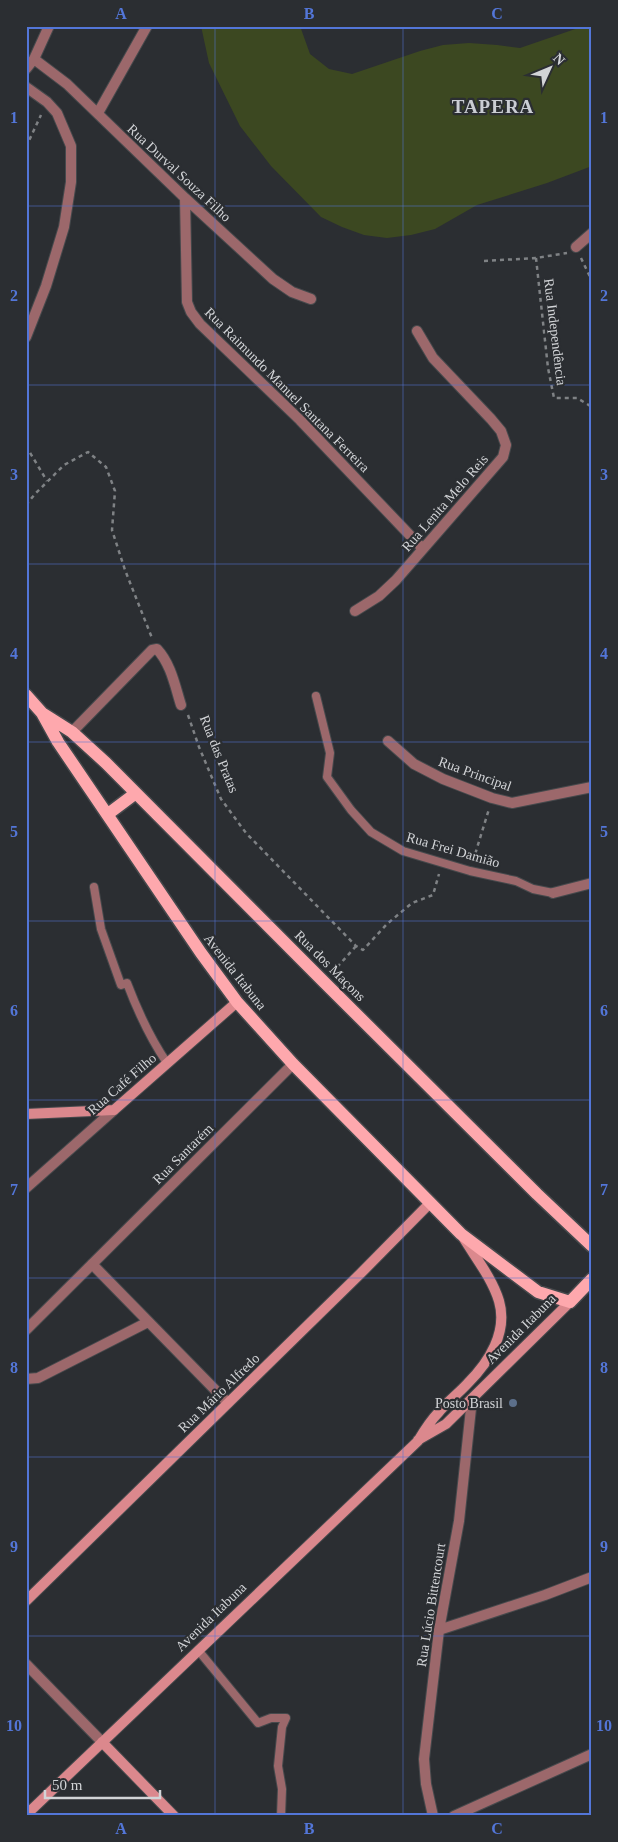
<svg xmlns="http://www.w3.org/2000/svg" width="618" height="1842" font-family="Georgia,serif">
	<rect width="100%" height="100%" fill="#2b2e32"/>
	<path fill="#3c4821" d="M201 26H300L310 54 329 69 352 74 420 51 443 45 469 43 497 45 520 48 584 26H592V166L547 183 477 205 435 229 411 235 387 238 364 235 342 227 321 217 271 166 240 126 209 63Z"/>
	<g fill="none" stroke-linecap="round" stroke-linejoin="round">
		<defs>
			<path id="lane" d="M316 696 330 753 327 777 351 810 371 832 403 851 470 871 516 881 533 889 553 893
				M94 887 101 929 121 985 127 983C138 1012 150 1038 167 1063
				M198 1650 258 1723 271 1718H286L282 1727 278 1766 282 1789 281 1816"/>
			<path id="street" d="M34 59 67 84 185 198 273 279 292 292 311 299
				M26 69 34 59 49 26
				M26 87 47 102 57 113 71 146V182L64 227 46 286 26 337
				M98 113 147 26
				M185 198 187 302 191 312 200 324 300 420 423 549
				M576 247 592 233
				M355 611 379 596 396 580 503 457 506 445 501 431 491 419 433 358 417 331
				M72 732 152 650 157 649C171 664 175 686 181 705
				M388 741 414 764 443 779 492 798 512 803 592 787
				M553 893 592 883
				M26 1188 114 1110
				M92 1264 228 1403
				M26 1330 293 1064
				M26 1379 38 1378 148 1322
				M439 1630 545 1595 592 1577
				M26 1664 102 1742
				M433 1816 426 1784 424 1759 439 1630 459 1521 472 1399
				M454 1816 592 1754"/>
			<path id="secondary" d="M26 1114 114 1110 237 1002
				M418 1440 446 1424 570 1302
				M26 1601 360 1274 430 1203
				M102 1742 174 1816
				M26 1815 418 1441C424 1431 430 1421 438 1413 447 1402 459 1393 468 1383 489 1362 508 1332 499 1301 492 1278 475 1257 463 1237"/>
			<path id="primary" d="M26 695 42 713 58 742 201 953 237 1002 293 1064 461 1234 538 1292 570 1302 592 1279
				M42 713 72 732 106 763 324 982 537 1194 592 1246
				M108 814 136 793"/>
		</defs>
		<use href="#lane" stroke="#46494c" stroke-width="10"/>
		<use href="#street" stroke="#46494c" stroke-width="12"/>
		<use href="#secondary" stroke="#46494c" stroke-width="12"/>
		<use href="#primary" stroke="#46494c" stroke-width="15"/>
		<path stroke="#7f8285" stroke-width="2.5" stroke-dasharray="4 4" stroke-linecap="butt" d="M26 147 41 115
			M536 258 548 368 554 398H577L592 407
			M581 258 592 281
			M484 261 536 258 567 253
			M26 446 47 481
			M26 505 35 494 64 465 88 452 106 467 115 491 112 530 125 570 152 638
			M188 715 199 747 221 799 246 833 356 946 363 950 387 924 412 903 433 895 439 874
			M473 861 489 809
			M332 973 356 946"/>
		<use href="#lane" stroke="#9c686b" stroke-width="8"/>
		<use href="#street" stroke="#9c686b" stroke-width="10"/>
		<use href="#secondary" stroke="#db888d" stroke-width="10"/>
		<use href="#primary" stroke="#fea8ad" stroke-width="12"/>
	</g>
	<path fill="none" stroke="#5376d8" stroke-width="1" stroke-opacity="0.55" d="M215 26V1816M403 26V1816M26 206H592M26 385H592M26 564H592M26 742H592M26 921H592M26 1100H592M26 1278H592M26 1457H592M26 1636H592"/>
	<circle fill="#5c6f8a" stroke="#2b2e32" stroke-width="2" cx="513" cy="1403" r="5"/>
	<g text-anchor="middle" dominant-baseline="central" stroke-width="4.5" stroke-linejoin="round" paint-order="stroke">
		<g font-size="14" fill="#d2d4d7" stroke="#2b2e32">
			<text transform="translate(179 173) rotate(43)">Rua Durval Souza Filho</text>
			<text transform="translate(555 332) rotate(83)">Rua Independência</text>
			<text transform="translate(287 390) rotate(45)">Rua Raimundo Manuel Santana Ferreira</text>
			<text transform="translate(445 503) rotate(-49)">Rua Lenita Melo Reis</text>
			<text transform="translate(219 754) rotate(68)">Rua das Pratas</text>
			<text transform="translate(475 774) rotate(20)">Rua Principal</text>
			<text transform="translate(453 850) rotate(16)">Rua Frei Damião</text>
			<text transform="translate(330 966) rotate(45)">Rua dos Maçons</text>
			<text transform="translate(235 972) rotate(52)">Avenida Itabuna</text>
			<text transform="translate(122 1084) rotate(-41)">Rua Café Filho</text>
			<text transform="translate(183 1154) rotate(-45)">Rua Santarém</text>
			<text transform="translate(521 1329) rotate(-45)">Avenida Itabuna</text>
			<text transform="translate(219 1393) rotate(-44)">Rua Mário Alfredo</text>
			<text transform="translate(431 1605) rotate(-81)">Rua Lúcio Bittencourt</text>
			<text transform="translate(211 1617) rotate(-44)">Avenida Itabuna</text>
		</g>
		<g font-size="14" fill="#d2d4d7" stroke="#2b2e32" text-anchor="end">
			<text x="503" y="1403">Posto Brasil</text>
		</g>
		<g font-size="19" font-weight="bold" letter-spacing="1" fill="#cacdd3" stroke="#2b2e32">
			<text x="493" y="106">TAPERA</text>
		</g>
	</g>
	<rect width="618" height="1842" fill="none" stroke="#2b2e32" stroke-width="55"/>
	<g transform="translate(550 68) rotate(46)" stroke="#2b2e32" stroke-width="4" paint-order="stroke">
	<path d="M0-4L9 19L0 12L-9 19Z" fill="#d2d4d7"/>
	<text y="-8" font-size="14" font-weight="bold" text-anchor="middle" fill="#d2d4d7">N</text>
	</g>
	<path d="M45 1790v8h115v-8" fill="none" stroke="#d2d4d7" stroke-width="2.5"/>
	<text x="52" y="1790" font-size="15" fill="#d2d4d7" stroke="#2b2e32" stroke-width="4" paint-order="stroke">50 m</text>
	<rect x="28" y="28" width="562" height="1786" fill="none" stroke="#5376d8" stroke-width="2"/>
	<g font-size="16" text-anchor="middle" font-weight="bold" fill="#5376d8">
		<text x="121" y="19">A</text>
		<text x="309" y="19">B</text>
		<text x="497" y="19">C</text>
		<text x="14" y="123">1</text>
		<text x="604" y="123">1</text>
		<text x="14" y="301">2</text>
		<text x="604" y="301">2</text>
		<text x="14" y="480">3</text>
		<text x="604" y="480">3</text>
		<text x="14" y="659">4</text>
		<text x="604" y="659">4</text>
		<text x="14" y="837">5</text>
		<text x="604" y="837">5</text>
		<text x="14" y="1016">6</text>
		<text x="604" y="1016">6</text>
		<text x="14" y="1195">7</text>
		<text x="604" y="1195">7</text>
		<text x="14" y="1373">8</text>
		<text x="604" y="1373">8</text>
		<text x="14" y="1552">9</text>
		<text x="604" y="1552">9</text>
		<text x="14" y="1731">10</text>
		<text x="604" y="1731">10</text>
		<text x="121" y="1834">A</text>
		<text x="309" y="1834">B</text>
		<text x="497" y="1834">C</text>
	</g>
</svg>
